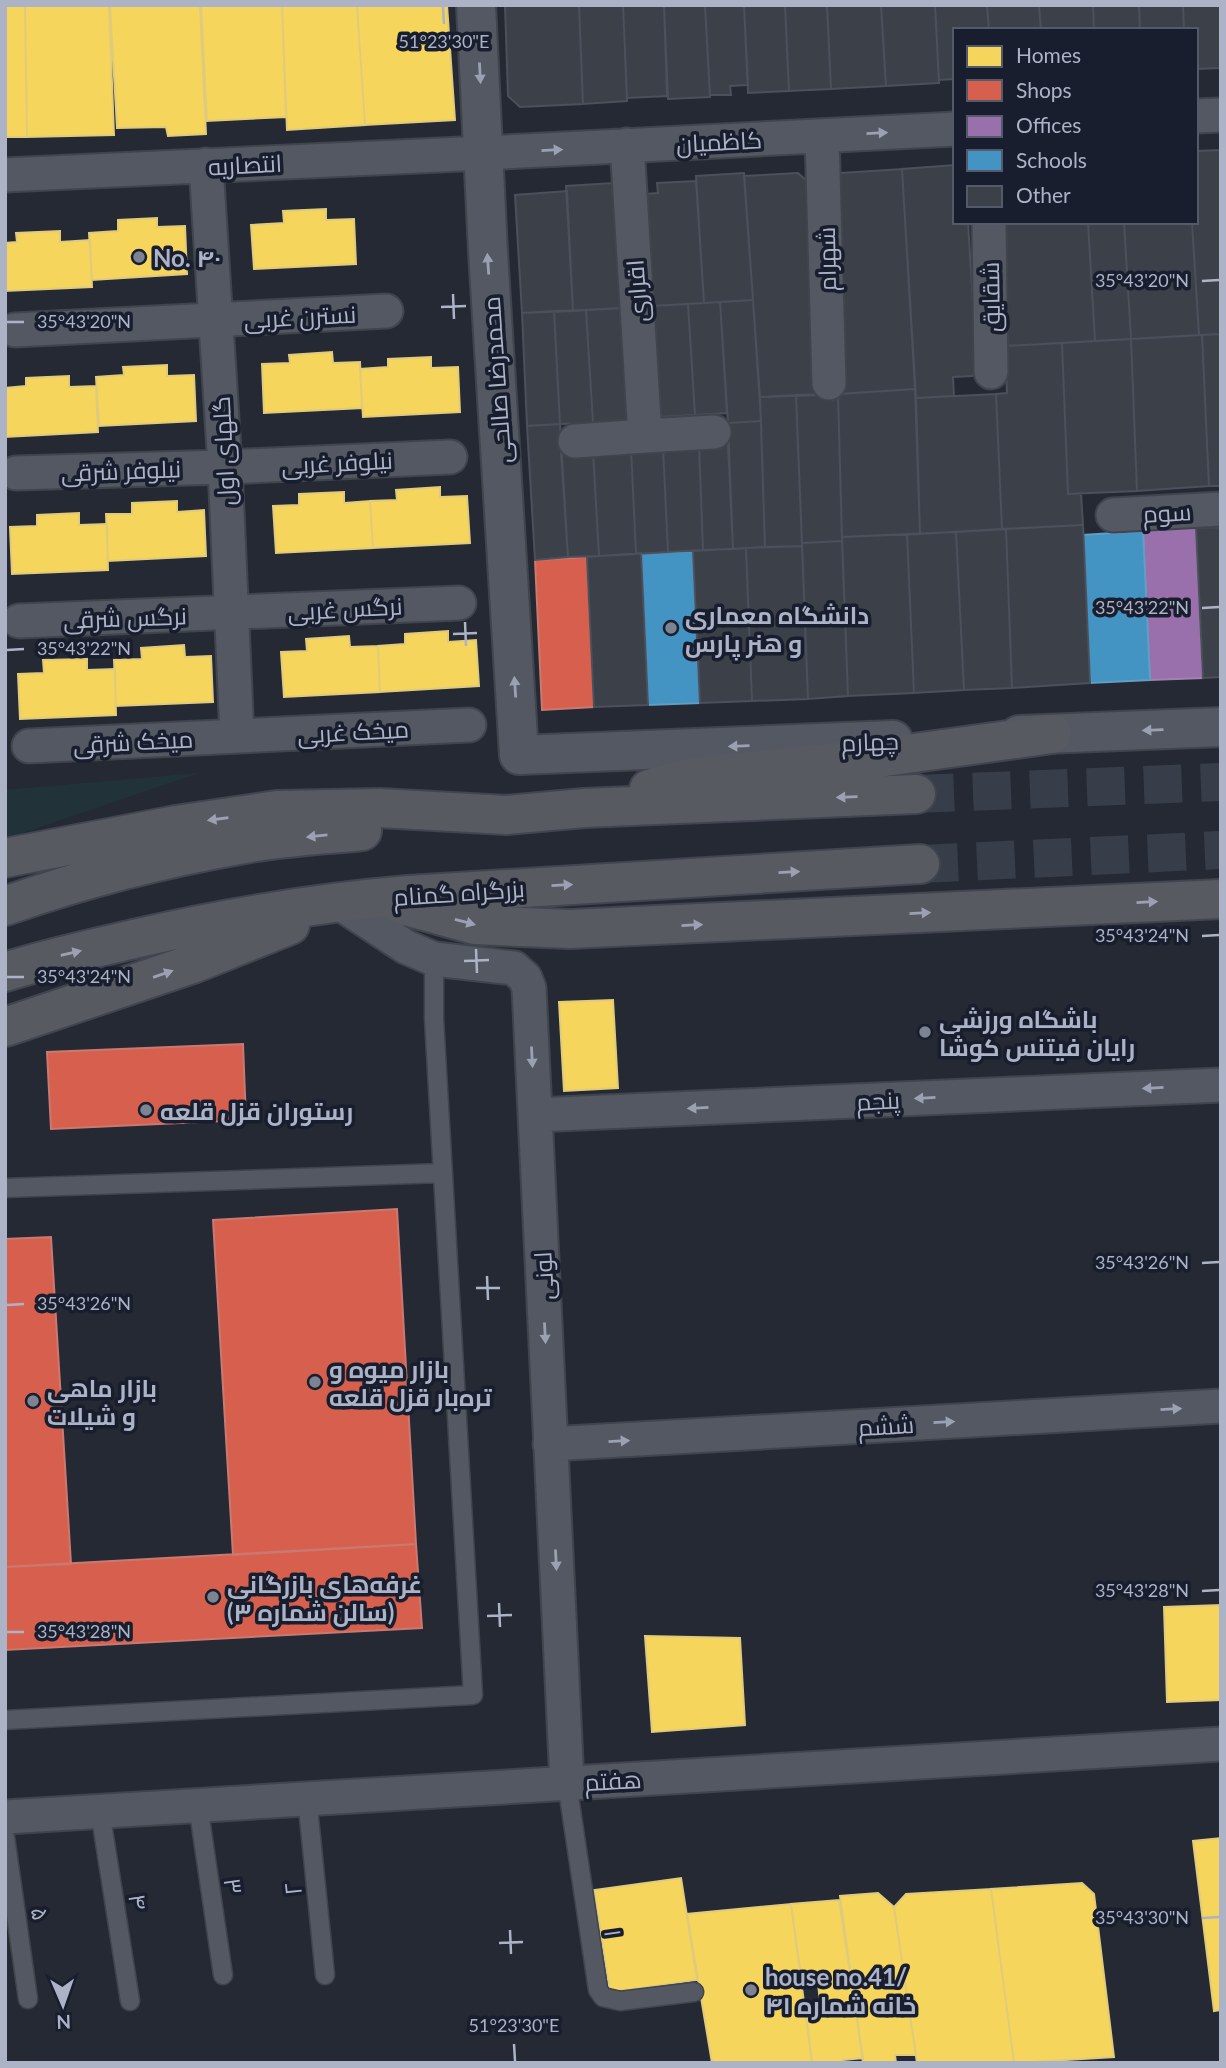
<svg xmlns="http://www.w3.org/2000/svg" width="1226" height="2068" font-family="Lato,Cairo,sans-serif">
	<rect width="100%" height="100%" fill="#242933"/>
	<path fill="#213339" d="M199 773 5 839V790Z"/>
	<path fill="#f6d55c" stroke="#e0cb7c" stroke-width="2" d="M5 5H25L27 137H5Z
		M25 5H109L114 135 27 137Z
		M110 5H200L206 134 168 136 166 127 117 128Z
		M201 5H282L286 117 207 121Z
		M282 5H357L365 125 287 130Z
		M357 5H447L455 120 365 125Z
		M326 209V220L354 219 356 264 254 269 251 225 284 223 283 211Z
		M157 218V227L185 226 187 274 92 280 89 233 118 231V220Z
		M60 231V242L90 240 92 287 5 291V243L17 242 16 233Z
		M332 352 333 363 360 362 362 408 264 413 262 364 290 363 289 355Z
		M431 357V368L458 367 460 412 363 417 360 369 388 367V359Z
		M167 365V376L194 375 196 421 99 426 96 377 124 375 123 367Z
		M69 376V387L96 386 98 432 5 437V388L26 386V378Z
		M440 487V497L467 496 470 543 373 548 370 501 397 500 396 490Z
		M344 492V503L370 501 373 548 276 553 273 506 299 505V494Z
		M177 501V512L204 510 206 556 108 561 106 514H132V503Z
		M79 513V525L107 524 108 570 12 574 10 527 37 526V515Z
		M448 631V642L476 640 479 686 380 692 378 646 405 644V634Z
		M349 636 350 647 378 646 380 692 284 697 281 652 307 651 306 639Z
		M184 645 185 657 211 656 213 702 116 706 114 660 142 659 141 648Z
		M87 659V670L115 669 116 715 20 719 18 674 44 673 43 660Z
		M613 1000 618 1088 564 1091 559 1002Z
		M1221 1605V1700L1167 1702 1164 1607Z
		M645 1636 740 1638 745 1725 652 1732Z
		M1221 1838V2010L1214 2011 1193 1841Z
		M681 1878 697 1980 610 1992 594 1890Z
		M1082 1883 1094 1894 1114 2057 1014 2063 991 1889Z
		M991 1889 1014 2063H917L894 1907 906 1894Z
		M878 1893 894 1907 916 2055H895L896 2063H863L840 1896Z
		M839 1900 863 2058 843 2060V2063H812L805 2004 820 2003 817 1973 801 1976 791 1904Z
		M791 1904 812 2063H712L687 1914Z"/>
	<path fill="#d6604d" stroke="#c97971" stroke-width="2" d="M587 557 594 707 542 710 535 560Z
		M243 1044 246 1120 51 1129 47 1052Z
		M397 1209 416 1544 233 1555 213 1220Z
		M51 1237 71 1564 5 1567V1239Z
		M416 1544 422 1628 5 1650V1567Z"/>
	<path fill="#9970ab" stroke="#9f84b3" stroke-width="2" d="M1196 528 1203 678 1150 680 1143 531Z"/>
	<path fill="#4393c3" stroke="#629dc4" stroke-width="2" d="M1143 531 1150 680 1090 683 1083 535Z
		M693 551 700 703 648 705 641 553Z"/>
	<path fill="#3c4049" stroke="#4b505c" stroke-width="2" d="M505 5H579L583 104 520 107 508 96Z
		M579 5H623L627 101 583 104Z
		M623 5H664L667 96 627 98Z
		M664 5H705L710 97 668 99Z
		M705 5H744L748 85 730 86 731 95H710Z
		M744 5H785L789 91 748 93Z
		M785 5H827L831 89 789 91Z
		M827 5H881L886 86 831 89Z
		M881 5H935L939 83 886 86Z
		M935 5H987L989 30H955V79L939 80Z
		M987 5H1039L1041 30H989Z
		M1039 5H1093L1094 30H1041Z
		M1093 5H1139L1140 30H1094Z
		M1139 5H1183L1184 30H1140Z
		M1183 5H1221V68L1196 69V30H1184Z
		M1221 150V334L1199 335 1192 222H1196V151Z
		M955 165V222H968L977 370 972 376 953 377 954 396 916 398 902 169Z
		M902 169 915 389 841 394 826 174Z
		M744 173 753 300 704 303 696 176Z
		M798 173 807 181 819 395 760 397 744 176Z
		M696 181 704 303 652 306 647 194 658 193 657 183Z
		M614 183 621 308 573 311 566 186Z
		M567 191 573 311 522 313 515 195Z
		M1000 222H1088L1095 341 1005 346Z
		M1088 222H1124L1131 339 1095 341Z
		M1124 222H1192L1199 335 1131 339Z
		M753 300 761 421 728 423 720 302Z
		M720 302 727 413 695 415 688 304Z
		M688 304 695 415 658 417 652 306Z
		M621 308 628 421 593 423 586 310Z
		M586 310 593 423 560 424 554 311Z
		M554 311 560 424 527 426 522 313Z
		M1221 334V486H1209L1202 335Z
		M1202 335 1209 486 1137 491 1131 339Z
		M1131 339 1137 491 1068 494 1062 343Z
		M1062 343 1068 494H1081L1083 525 1002 529 996 394 1007 393 1005 346Z
		M915 389 920 534 842 537 838 394Z
		M838 394 842 541 802 543 796 395Z
		M996 394 1002 529 920 534 916 398Z
		M796 395 802 546 765 547 760 397Z
		M761 421 765 547 733 549 728 423Z
		M560 424 568 557 535 560 527 426Z
		M728 444 733 549 703 550 699 445Z
		M699 445 703 550 668 552 663 447Z
		M663 447 668 552 636 554 631 448Z
		M631 448 636 554 599 556 593 451Z
		M593 451 599 556 568 557 561 453Z
		M1083 525 1090 683 1012 688 1006 529Z
		M1221 527V677L1203 678 1196 528Z
		M1006 529 1012 688 964 690 956 532Z
		M956 532 964 690 914 693 907 534Z
		M907 534 914 693 848 696 842 537Z
		M842 541 848 696 808 699 802 543Z
		M802 546 808 699 752 701 746 548Z
		M746 548 752 701 700 703 693 551Z
		M641 553 648 705 594 707 587 557Z"/>
	<g fill="none" stroke-linecap="round" stroke-linejoin="round">
		<path stroke="#383e49" stroke-width="38" stroke-dasharray="38 19" stroke-linecap="butt" d="M916 794 1221 782
			M920 864 1221 850"/>
		<defs>
			<path id="service" d="M5 1188 443 1173
				M5 1720 473 1695 434 1019V959
				M567 1783 598 1990 603 1997 620 2001 694 1992
				M307 1798 325 1975
				M198 1805 223 1975
				M100 1811 130 2001
				M5 1837 28 1999"/>
			<path id="minor" d="M1196 116 1221 115
				M822 136 829 383
				M627 145 645 436 714 432
				M206 165 225 467 237 736
				M5 175 484 153 955 129
				M989 222 991 372
				M15 330 386 311
				M575 441 645 436
				M16 473 225 467 450 457
				M1113 515 1221 509
				M19 621 459 603
				M29 746 469 725
				M338 902 406 947 434 959 514 968 525 978 529 988 567 1783
				M535 1115 1221 1085
				M550 1444 1221 1406
				M5 1817 1221 1744"/>
			<path id="tertiary" d="M476 5 488 252 519 755 893 740
				M1019 735 1221 727"/>
			<path id="trunk" d="M649 789 692 777 885 757 1052 734
				M5 858 176 825 277 810 380 808 506 815 584 808 916 794
				M402 905 475 925 570 929 1221 899
				M5 906C82 879 164 858 244 844 283 837 323 835 362 831
				M5 972C48 958 91 949 134 939 224 918 316 903 408 895L920 864
				M5 1027 195 963 290 925"/>
		</defs>
		<use href="#service" stroke="#40444c" stroke-width="21"/>
		<use href="#minor" stroke="#40444c" stroke-width="37"/>
		<use href="#tertiary" stroke="#40444c" stroke-width="42"/>
		<use href="#trunk" stroke="#40454f" stroke-width="42"/>
		<use href="#service" stroke="#545862" stroke-width="18"/>
		<use href="#minor" stroke="#545862" stroke-width="33"/>
		<use href="#tertiary" stroke="#545862" stroke-width="38"/>
		<use href="#trunk" stroke="#585a62" stroke-width="38"/>
	</g>
	<defs><path id="oneway-solid" d="M-6-.8H1V-3.2L6.5 0L1 3.2V.8H-6Z" transform="scale(1.75)"/></defs>
	<g fill="#9aa1b2">
		<use href="#oneway-solid" transform="translate(480 73) rotate(87)"/>
		<use href="#oneway-solid" transform="translate(877 133) rotate(-3)"/>
		<use href="#oneway-solid" transform="translate(552 150) rotate(-3)"/>
		<use href="#oneway-solid" transform="translate(488 264) rotate(-94)"/>
		<use href="#oneway-solid" transform="translate(515 687) rotate(-94)"/>
		<use href="#oneway-solid" transform="translate(1153 730) rotate(178)"/>
		<use href="#oneway-solid" transform="translate(739 746) rotate(178)"/>
		<use href="#oneway-solid" transform="translate(532 1057) rotate(87)"/>
		<use href="#oneway-solid" transform="translate(1153 1088) rotate(177)"/>
		<use href="#oneway-solid" transform="translate(925 1098) rotate(177)"/>
		<use href="#oneway-solid" transform="translate(698 1108) rotate(177)"/>
		<use href="#oneway-solid" transform="translate(545 1333) rotate(87)"/>
		<use href="#oneway-solid" transform="translate(1171 1409) rotate(-3)"/>
		<use href="#oneway-solid" transform="translate(944 1422) rotate(-3)"/>
		<use href="#oneway-solid" transform="translate(619 1441) rotate(-3)"/>
		<use href="#oneway-solid" transform="translate(556 1560) rotate(87)"/>
	</g>
	<g fill="#9ba1b2">
		<use href="#oneway-solid" transform="translate(847 797) rotate(178)"/>
		<use href="#oneway-solid" transform="translate(218 819) rotate(172)"/>
		<use href="#oneway-solid" transform="translate(317 836) rotate(174)"/>
		<use href="#oneway-solid" transform="translate(789 872) rotate(-3)"/>
		<use href="#oneway-solid" transform="translate(562 885) rotate(-3)"/>
		<use href="#oneway-solid" transform="translate(1147 902) rotate(-3)"/>
		<use href="#oneway-solid" transform="translate(920 913) rotate(-3)"/>
		<use href="#oneway-solid" transform="translate(465 922) rotate(15)"/>
		<use href="#oneway-solid" transform="translate(692 925) rotate(-3)"/>
		<use href="#oneway-solid" transform="translate(71 953) rotate(-13)"/>
		<use href="#oneway-solid" transform="translate(163 974) rotate(-19)"/>
	</g>
	<path fill="none" stroke="#acb3c6" stroke-width="2.5" d="M443 7 444 24M1202 281 1219 280M453 294 454 319M441 307 466 306M7 322H24M1202 608 1219 607M465 622 466 646M453 634 477 633M7 650 24 649M1202 936 1219 935M476 949 477 973M464 961 489 960M7 977H24M1202 1263 1219 1262M487 1276 488 1300M476 1288H500M7 1305 24 1304M1202 1591 1219 1590M499 1603 500 1627M487 1616 512 1615M7 1632H24M1202 1918 1219 1917M510 1930 511 1954M499 1943 523 1942M514 2044 515 2061"/>
	<g fill="#7c8393" stroke="#181e2d" stroke-width="2.5">
		<circle cx="139" cy="257" r="7"/>
		<circle cx="671" cy="628" r="7"/>
		<circle cx="925" cy="1032" r="7"/>
		<circle cx="146" cy="1110" r="7"/>
		<circle cx="315" cy="1382" r="7"/>
		<circle cx="33" cy="1401" r="7"/>
		<circle cx="213" cy="1597" r="7"/>
		<circle cx="751" cy="1990" r="7"/>
	</g>
	<g text-anchor="middle" dominant-baseline="central" stroke-width="7" stroke-linejoin="round" paint-order="stroke">
		<g font-size="24" fill="#acb3c6" stroke="#181e2d">
			<text transform="translate(719 141) rotate(-3)">کاظمیان</text>
			<text transform="translate(245 164) rotate(-3)">انتصاریه</text>
			<text transform="translate(826 259) rotate(-91)">شهرام</text>
			<text transform="translate(636 291) rotate(-94)">اقراری</text>
			<text transform="translate(990 297) rotate(-91)">شقایق</text>
			<text transform="translate(300 316) rotate(-3)">نسترن غربی</text>
			<text transform="translate(496 380) rotate(-94)">محمدرضا صالحی</text>
			<text transform="translate(223 451) rotate(-93)">گلهای اول</text>
			<text transform="translate(337 462) rotate(-3)">نیلوفر غربی</text>
			<text transform="translate(121 470) rotate(-2)">نیلوفر شرقی</text>
			<text transform="translate(1167 512) rotate(-3)">سوم</text>
			<text transform="translate(345 608) rotate(-3)">نرگس غربی</text>
			<text transform="translate(125 617) rotate(-2)">نرگس شرقی</text>
			<text transform="translate(353 731) rotate(-3)">میخک غربی</text>
			<text transform="translate(133 741) rotate(-3)">میخک شرقی</text>
			<text transform="translate(870 741) rotate(-2)">چهارم</text>
			<text transform="translate(459 892) rotate(-4)">بزرگراه گمنام</text>
			<text transform="translate(878 1100) rotate(-3)">پنجم</text>
			<text transform="translate(543 1276) rotate(-93)">لونی</text>
			<text transform="translate(886 1425) rotate(-3)">ششم</text>
			<text transform="translate(613 1780) rotate(-3)">هفتم</text>
			<text transform="translate(234 1886) rotate(82)">۳</text>
			<text transform="translate(292 1889) rotate(-96)">۲</text>
			<text transform="translate(139 1902) rotate(81)">۴</text>
			<text transform="translate(41 1914) rotate(82)">۵</text>
			<text transform="translate(614 1933) rotate(82)">۱</text>
		</g>
		<g font-size="24" font-weight="bold" fill="#acb3c6" stroke="#181e2d" text-anchor="start">
			<text x="153" y="257">No. ۴۰</text>
			<text x="685" y="614">دانشگاه معماری<tspan x="685" dy="28">و هنر پارس</tspan></text>
			<text x="939" y="1018">باشگاه ورزشی<tspan x="939" dy="28">رایان فیتنس کوشا</tspan></text>
			<text x="160" y="1110">رستوران قزل قلعه</text>
			<text x="329" y="1368">بازار میوه و<tspan x="329" dy="28">تره‌بار قزل قلعه</tspan></text>
			<text x="47" y="1387">بازار ماهی<tspan x="47" dy="28">و شیلات</tspan></text>
			<text x="227" y="1583">غرفه‌های بازرگانی<tspan x="227" dy="28">(سالن شماره ۳)</tspan></text>
			<text x="765" y="1976">house no.41/<tspan x="765" dy="28">خانه شماره ۴۱</tspan></text>
		</g>
	</g>
	<g font-size="18" text-anchor="middle" fill="#acb3c6" stroke="#181e2d" stroke-width="7" stroke-linejoin="round" paint-order="stroke">
		<text x="444" y="48">51°23'30"E</text>
		<text x="1142" y="287">35°43'20"N</text>
		<text x="84" y="328">35°43'20"N</text>
		<text x="1142" y="614">35°43'22"N</text>
		<text x="84" y="655">35°43'22"N</text>
		<text x="1142" y="942">35°43'24"N</text>
		<text x="84" y="983">35°43'24"N</text>
		<text x="1142" y="1269">35°43'26"N</text>
		<text x="84" y="1310">35°43'26"N</text>
		<text x="1142" y="1597">35°43'28"N</text>
		<text x="84" y="1638">35°43'28"N</text>
		<text x="1142" y="1924">35°43'30"N</text>
		<text x="514" y="2032">51°23'30"E</text>
	</g>
	<rect width="1226" height="2068" fill="none" stroke="#acb3c6" stroke-width="14"/>
	<rect x="953" y="28" width="245" height="196" fill="#181e2d" stroke="#535a6a" stroke-width="2"/>
	<rect x="967" y="46" width="35" height="21" fill="#f6d55c" stroke="#535a6a" stroke-width="2"/>
	<text x="1016" y="63" font-size="21" fill="#acb3c6">Homes</text>
	<rect x="967" y="80" width="35" height="21" fill="#d6604d" stroke="#535a6a" stroke-width="2"/>
	<text x="1016" y="98" font-size="21" fill="#acb3c6">Shops</text>
	<rect x="967" y="116" width="35" height="21" fill="#9970ab" stroke="#535a6a" stroke-width="2"/>
	<text x="1016" y="133" font-size="21" fill="#acb3c6">Offices</text>
	<rect x="967" y="150" width="35" height="21" fill="#4393c3" stroke="#535a6a" stroke-width="2"/>
	<text x="1016" y="168" font-size="21" fill="#acb3c6">Schools</text>
	<rect x="967" y="186" width="35" height="21" fill="#3c4049" stroke="#535a6a" stroke-width="2"/>
	<text x="1016" y="203" font-size="21" fill="#acb3c6">Other</text>
	<g transform="translate(63 2005) rotate(178)" stroke="#181e2d" stroke-width="5" paint-order="stroke">
	<path d="M0-5L12 26L0 18L-12 26Z" fill="#acb3c6"/>
	<text y="-10" font-size="19" font-weight="bold" text-anchor="middle" fill="#acb3c6">N</text>
	</g>
</svg>
